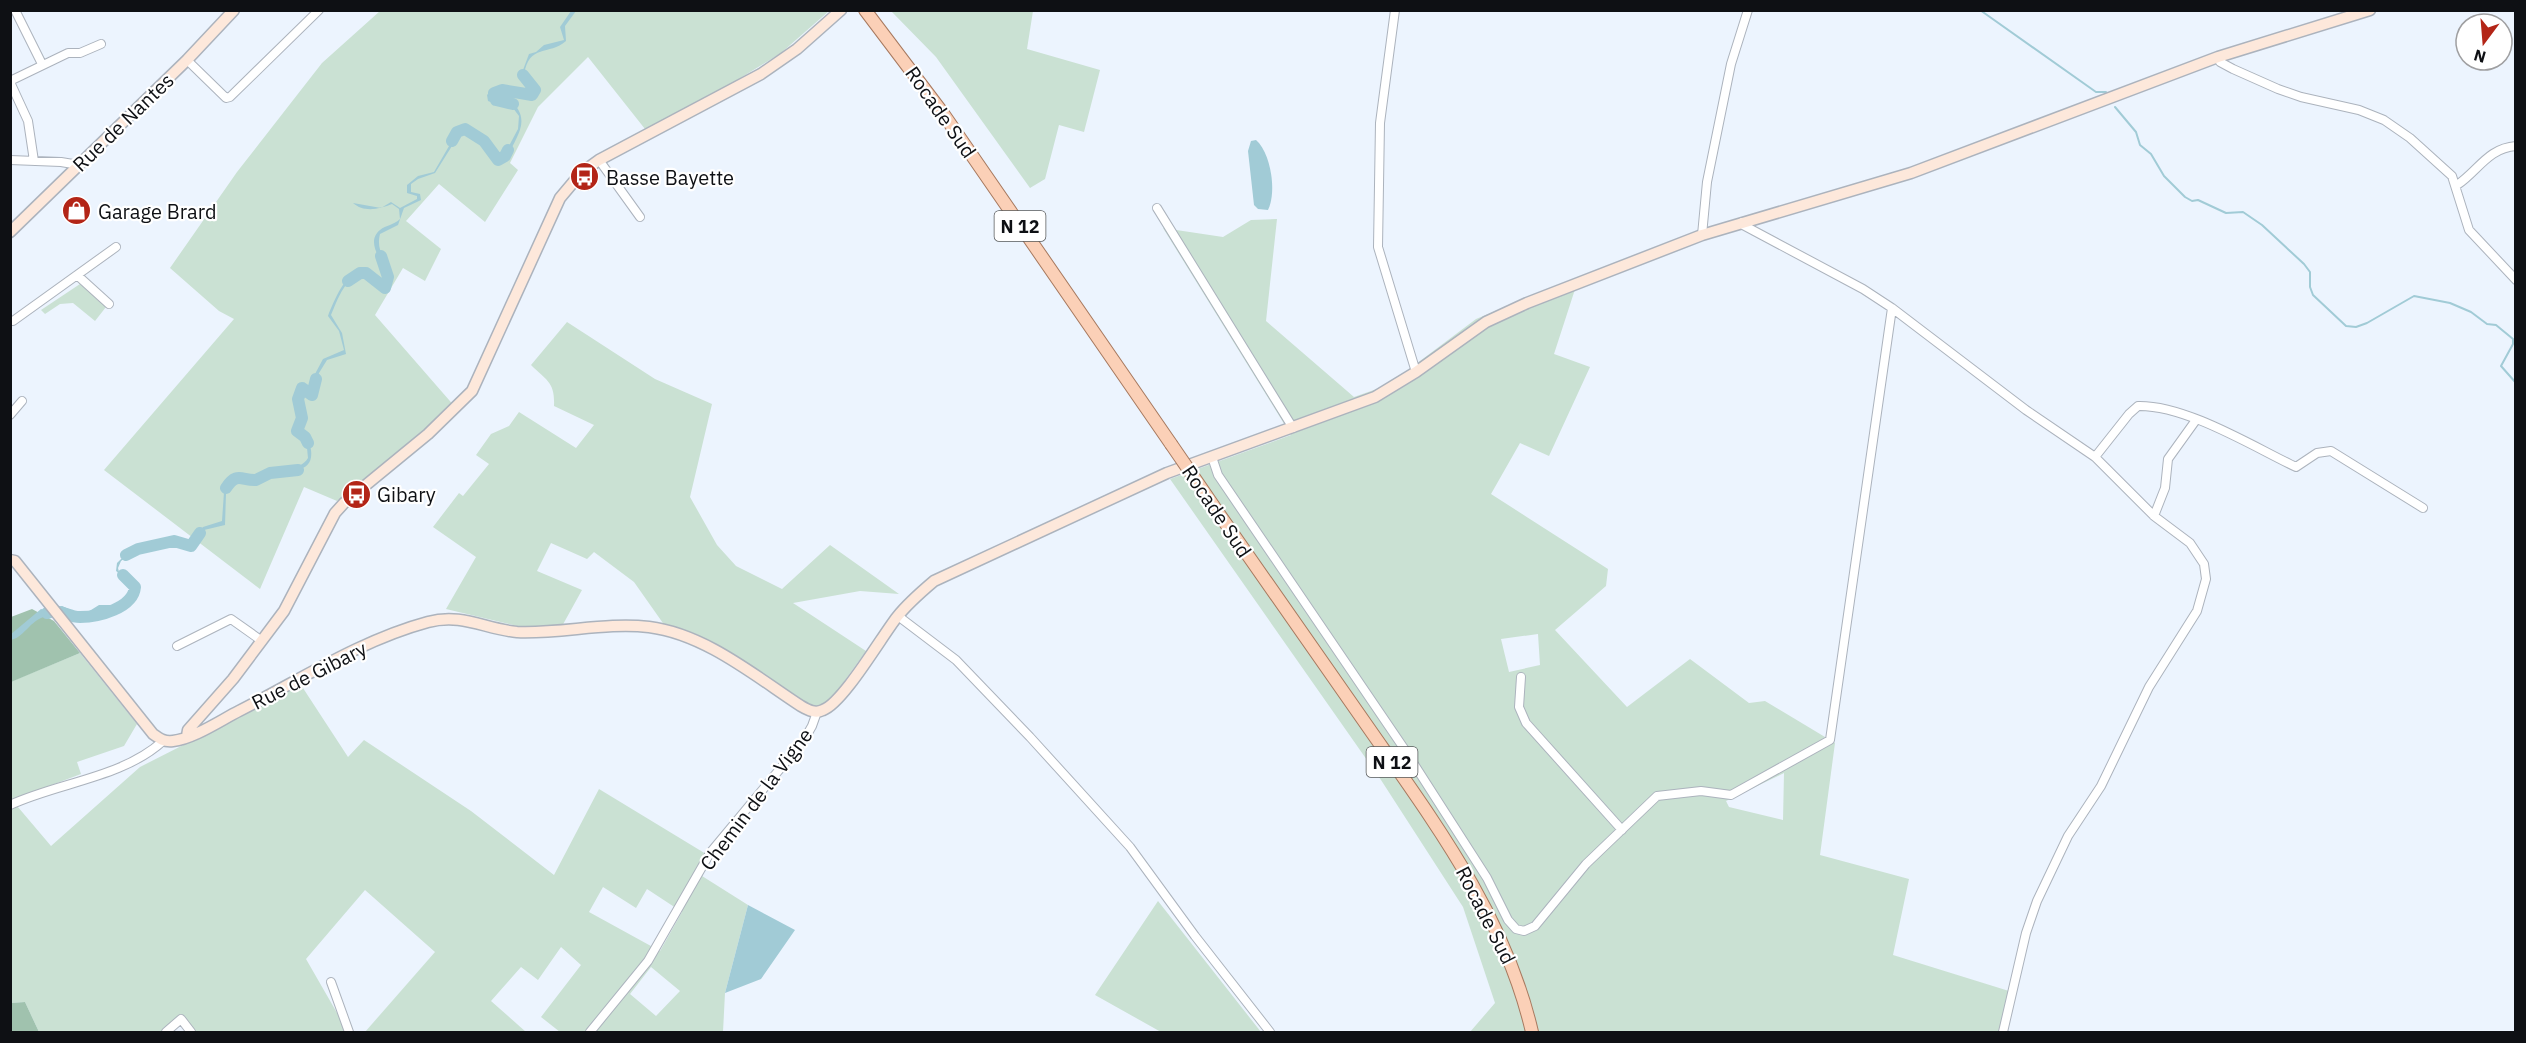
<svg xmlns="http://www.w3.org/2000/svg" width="2526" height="1043" font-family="'IBM Plex Sans',sans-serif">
	<rect width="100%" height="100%" fill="#ecf4fe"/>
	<path fill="#cae1d3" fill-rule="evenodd" d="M380 11H829L781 53 724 88 645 129 588 57 538 107 510 163 518 170 485 222 439 184 406 221 441 249 425 281 403 268 375 315 456 408 337 501 304 487 260 589 104 470 234 319 219 311 170 268 237 172 322 63Z
		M891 11H1033L1027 49 1100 70 1084 132 1059 125 1045 179 1030 188 936 57Z
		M1277 219 1266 321 1354 397 1388 385 1476 319 1579 277 1554 354 1590 367 1549 456 1520 443 1491 494 1608 569 1606 586 1555 630 1627 707 1690 659 1749 703 1765 701 1835 743 1820 855 1909 879 1893 955 2009 991 1999 1032H1470L1495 1003 1463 907 1381 780 1170 479 1291 435 1163 228 1223 237 1251 220ZM1538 634 1540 665 1509 672 1501 639ZM1784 773 1783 820 1729 807 1726 801Z
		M80 284 105 303 106 307 95 321 73 303 60 304 45 314 41 310Z
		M567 322 655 379 712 404 690 497 717 545 736 566 782 589 830 545 899 594 860 591 793 603 866 651 828 704 819 709 807 707 665 626 634 582 594 552 587 559 551 543 537 571 582 590 561 628H526L446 609 476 557 433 527 459 493 463 496 489 464 476 455 491 434 509 426 519 412 576 448 594 425 554 406C555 382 547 381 531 365Z
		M80 653 137 724 124 746 77 762 81 774 12 800 51 846 140 767 301 685 348 757 364 740 471 811 554 875 599 789 711 857 702 876 748 905 725 993 723 1032H560L541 1017 581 965 561 947 538 980 521 967 491 1001 526 1032H365L435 952 365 890 306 959 348 1032H196L183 1016 164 1032H39L25 1002 11 1003 10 682ZM603 887 636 908 647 889 682 912 660 951 589 912ZM651 967 680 991 656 1016 630 994Z
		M1158 901 1261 1032H1161L1095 995Z"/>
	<path fill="#a0c2ae" d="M32 609 54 621 80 653 11 682V617Z
		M25 1002 39 1032H11V1003Z"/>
	<path fill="#a1cbd6" d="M571 11H576L565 26 566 41C549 56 529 43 524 75L537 90 533 97C520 92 506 85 495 94V100L515 105C530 123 515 138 508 156L498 160 489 143 467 128 462 130 435 173 418 179 411 184V192L420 194 421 200 404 208 398 225 380 234C374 258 396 262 387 288L366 273C346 274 338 299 331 315L342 333 346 354 327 360 319 373 314 395 303 387 301 401 304 418 298 432C307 437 309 440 311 450 314 474 291 469 276 471 269 472 262 478 254 481L243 477 232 481 226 494 225 525 204 530 195 546H187L176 541 137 549 121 561 118 568 119 572 137 585C137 591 136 599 131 603 124 609 88 618 79 617 70 616 65 608 57 610L55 608 62 606 83 615 99 605H118L136 591 135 585 116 571 117 563C135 545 156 544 180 538L187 544H194L203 527 222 521 224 492 230 478 245 474 255 478C261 476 267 471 273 469 286 465 299 472 308 458L306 438 296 433 302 416 298 406 299 386 301 383 314 389 315 374 323 359 344 350 339 331 328 316C333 303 348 266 365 269 373 270 379 278 385 282L389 273C382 262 365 242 380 230 386 225 394 225 400 219L399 209 392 204C380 209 364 213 353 203L381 208 391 202 400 208 417 199V196L407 193V185L418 176 434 172 460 127 467 125C483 135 493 138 499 156L503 157 518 129 519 116 510 104 498 105 488 101 487 95C504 76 516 93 533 93L535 87 520 78 529 54 536 52 544 45 564 40 560 27Z
		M1256 140C1271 153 1277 192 1268 210L1258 209 1254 205 1248 151 1251 141Z
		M41 609 49 611 52 615C29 618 27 636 11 640L10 635Z
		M748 905 795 930 761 979 725 993Z"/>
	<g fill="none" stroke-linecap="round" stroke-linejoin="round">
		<path stroke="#a1cbd6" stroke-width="2" d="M1980 10 2096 92H2106
			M2115 107 2136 132 2140 145 2151 154 2164 176 2185 197 2192 201 2198 200 2226 213 2243 212 2262 225 2304 264 2310 272V287L2313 295 2346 326 2356 327 2367 323 2414 296 2450 303 2471 312 2487 324 2496 325 2513 339V344L2501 366 2516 383"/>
		<path stroke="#a1cbd6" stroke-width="12" d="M513 104 496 100 494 93 502 90 532 95 535 90 523 75
			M452 141 457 132 465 129 484 141 498 160 505 156 508 150
			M348 281 360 273H366L385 288 388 277 381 256
			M308 443 305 437 297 431 302 418 298 399 302 388 312 395 316 379
			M226 488C237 471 242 481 256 480L270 473 298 470
			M126 555 138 549 174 541 191 546 200 533
			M47 613C61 608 67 617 80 617 99 617 133 608 135 587L123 575"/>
		<defs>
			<path id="street" d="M15 10 42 64
				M1395 10 1380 123 1378 247 1416 372
				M2218 57 2220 62 2233 69 2278 89 2301 97 2359 110 2384 120 2410 138 2452 176 2469 230 2516 280
				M187 60 226 98 230 97 319 10
				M10 81 68 53H80L101 44
				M10 82 28 121 34 161
				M10 160 61 162 79 165
				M599 160 640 217
				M2457 185C2478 171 2488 148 2516 146
				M1157 208 1293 428
				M1742 222 1743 225 1863 289 1892 308 2026 410 2095 457 2154 516 2190 543 2204 564 2206 579 2197 611 2149 687 2101 786 2068 836 2037 901 2026 933 2003 1032
				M1702 235 1707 182 1731 64 1748 10
				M77 275 109 304
				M10 321H13L116 247
				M10 415 22 401
				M1212 457 1218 475 1403 747 1487 878 1508 920 1516 929 1524 931 1535 926 1586 864 1657 796 1701 791 1731 795 1830 740 1892 308
				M2095 457 2129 414 2138 406C2186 405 2252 446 2296 467L2317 453 2331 451 2423 508
				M2154 516 2165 488 2168 459 2196 420
				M898 616 956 660 1030 737 1130 847 1195 936 1270 1032
				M177 646 231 619 262 641
				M1521 677 1519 707 1526 723 1622 830
				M10 805C60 782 122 778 163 741
				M331 982 349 1032
				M166 1032 181 1019 191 1032
				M590 1032 648 961 710 853 804 740 812 726 817 712"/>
			<path id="secondary" d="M10 232 187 60 234 10
				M10 560 15 561 153 734C160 739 164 742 173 741 193 739 221 720 239 711 300 680 361 640 428 622 462 613 485 629 517 632 561 634 605 622 649 627 705 634 755 676 801 706 808 710 815 714 823 710 843 703 882 636 897 617 908 603 921 592 934 581L1167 473 1375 397 1416 372 1486 322 1527 303 1702 235 1911 173 2218 57 2370 10
				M187 736 188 730 233 679 284 611 335 513 344 503 428 434 472 391 560 198 581 173 599 160 761 74 797 49 841 10"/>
			<path id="primary" d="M865 10 942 112 1171 444
				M1217 511C1267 583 1317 655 1368 727 1435 823 1505 916 1532 1032"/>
		</defs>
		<use href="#street" stroke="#acb3bd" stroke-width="10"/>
		<use href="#secondary" stroke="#acb3bd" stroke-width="13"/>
		<use href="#primary" stroke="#a7795f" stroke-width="14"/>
		<use href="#street" stroke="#fff" stroke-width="8"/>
		<use href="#secondary" stroke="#fde8db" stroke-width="10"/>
		<use href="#primary" stroke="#fbd0b7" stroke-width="12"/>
		<defs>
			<path id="primary-bridge" d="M1171 444 1217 511"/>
		</defs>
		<use href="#primary-bridge" stroke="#a7795f" stroke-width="14" stroke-linecap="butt"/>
		<use href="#primary-bridge" stroke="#fbd0b7" stroke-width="12"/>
	</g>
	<defs>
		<symbol id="bus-disc" viewBox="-11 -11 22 22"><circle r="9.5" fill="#b32517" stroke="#fff"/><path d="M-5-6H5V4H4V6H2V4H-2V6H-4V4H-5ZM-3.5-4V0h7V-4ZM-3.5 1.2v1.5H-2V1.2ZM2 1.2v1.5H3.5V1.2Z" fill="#fff"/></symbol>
		<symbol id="shop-disc" viewBox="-11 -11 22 22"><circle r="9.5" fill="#b32517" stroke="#fff"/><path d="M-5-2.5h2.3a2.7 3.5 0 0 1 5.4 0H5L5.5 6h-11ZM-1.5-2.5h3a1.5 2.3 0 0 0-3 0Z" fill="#fff"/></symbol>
	</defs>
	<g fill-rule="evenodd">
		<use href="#bus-disc" x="568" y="160" width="33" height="33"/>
		<use href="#shop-disc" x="60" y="194" width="33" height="33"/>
		<use href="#bus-disc" x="340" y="478" width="33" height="33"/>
	</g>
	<g text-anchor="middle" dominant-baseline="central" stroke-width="4.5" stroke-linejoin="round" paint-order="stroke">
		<g fill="#fff" stroke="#56585a" stroke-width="1.5">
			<rect x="994.5" y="211" width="51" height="30" rx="4.5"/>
			<rect x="1366.5" y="747" width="51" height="30" rx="4.5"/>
		</g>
		<g font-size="18" font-weight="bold" fill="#0e1014">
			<text x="1020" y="226">N 12</text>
			<text x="1392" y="762">N 12</text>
		</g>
		<g font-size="20" fill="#0e1014" stroke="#fff">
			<text transform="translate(941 112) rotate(55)">Rocade Sud</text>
			<text transform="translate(123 122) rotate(-44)">Rue de Nantes</text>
			<text transform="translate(1217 511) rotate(56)">Rocade Sud</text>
			<text transform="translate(309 675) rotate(-27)">Rue de Gibary</text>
			<text transform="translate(756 799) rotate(-53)">Chemin de la Vigne</text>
			<text transform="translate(1486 915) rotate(63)">Rocade Sud</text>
		</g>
		<g font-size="20" fill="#0e1014" stroke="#fff" text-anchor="start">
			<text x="606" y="177">Basse Bayette</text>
			<text x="98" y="211">Garage Brard</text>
			<text x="377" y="494">Gibary</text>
		</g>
	</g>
	<rect width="2526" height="1043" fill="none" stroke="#0e1014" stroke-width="24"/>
	<g transform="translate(2484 42) rotate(196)"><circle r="28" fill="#ffffff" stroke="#9f9fa1" stroke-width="1.5"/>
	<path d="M0-4.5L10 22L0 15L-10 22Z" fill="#b32517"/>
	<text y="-9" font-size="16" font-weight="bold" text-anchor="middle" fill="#0e1014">N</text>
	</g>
</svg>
